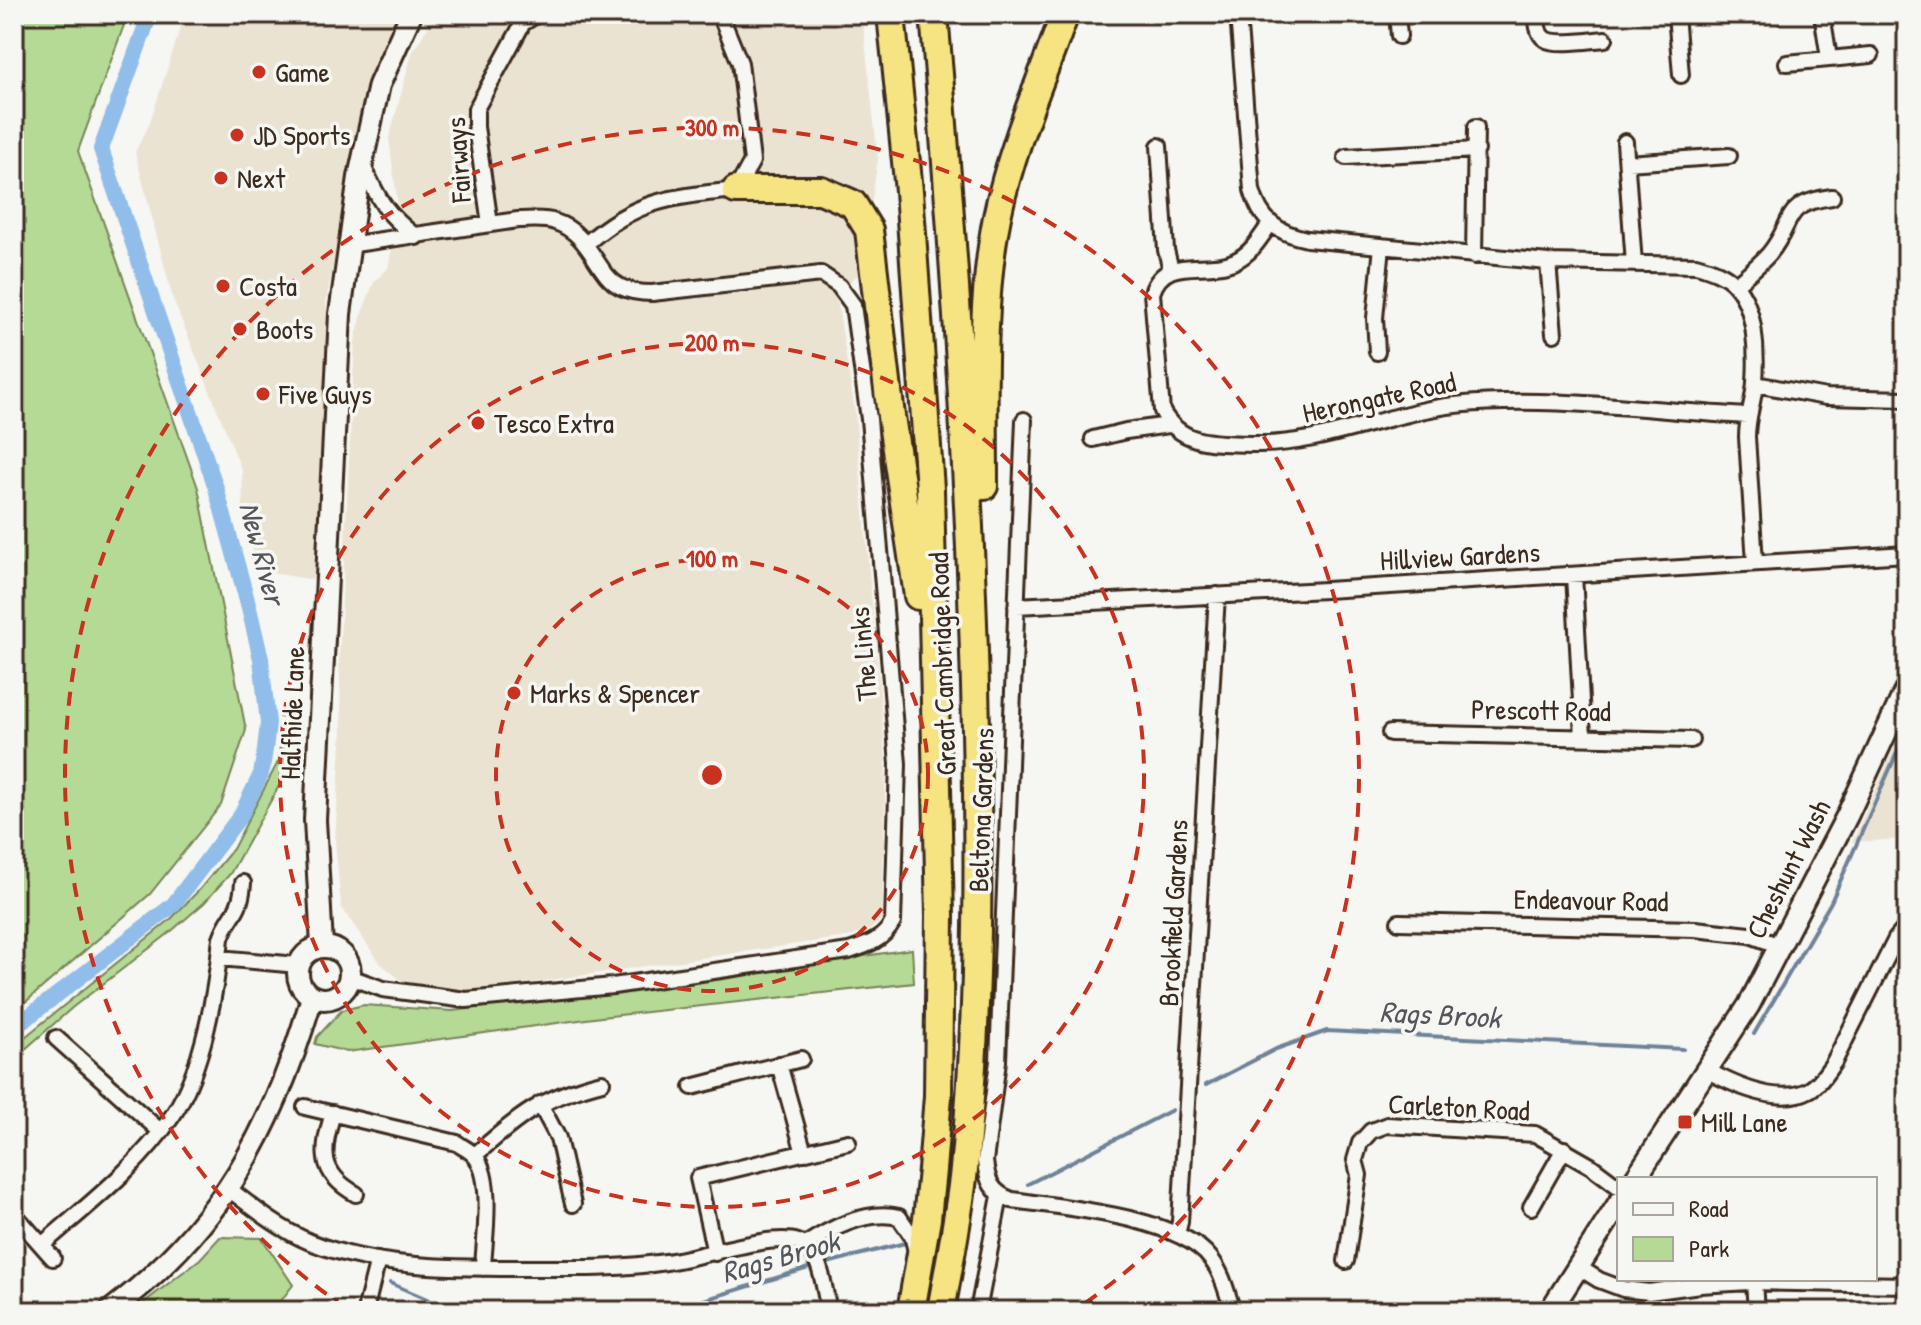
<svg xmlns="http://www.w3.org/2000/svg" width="1921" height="1325" font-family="'Patrick Hand',sans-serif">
	<rect width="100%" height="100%" fill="#f6f6f2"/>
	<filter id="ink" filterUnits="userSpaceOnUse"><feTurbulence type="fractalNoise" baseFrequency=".0125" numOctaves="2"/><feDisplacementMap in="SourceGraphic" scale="16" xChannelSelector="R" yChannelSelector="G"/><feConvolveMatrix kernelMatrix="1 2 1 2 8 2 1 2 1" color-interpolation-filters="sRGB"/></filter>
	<g filter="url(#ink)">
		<path fill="#ebe3d2" d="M185 14H407L372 70 326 302 328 328 315 580 259 571 243 512 242 471 173 299 135 152 149 125Z
			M436 14H862L878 159 861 272 836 293 855 412 886 761 882 919 871 929 853 936 481 990H437L403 982 380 963 341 907 335 840 342 730 339 660 355 341 363 310 374 282 388 268 399 214 389 139 412 53Z
			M1907 720V839L1852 842 1890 757Z"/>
		<path fill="#b4da95" stroke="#78825a" stroke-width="2" d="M14 14H128L78 151 198 488 246 730 221 805 150 894 14 1012Z
			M281 731 287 739 289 768 230 874 204 903 168 934 73 1007 14 1059V1046L20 1041 171 919 200 889 233 849 279 760Z
			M912 949 914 983 601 1017 347 1052 315 1044 317 1037 342 1010 364 1005 452 1011 666 985Z
			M220 1237 262 1238 293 1285 273 1311H133L200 1259Z"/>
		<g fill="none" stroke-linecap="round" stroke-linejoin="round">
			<path stroke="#6e8298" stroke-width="4" d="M1754 1034 1831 902 1907 730
				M1206 1085 1276 1049 1327 1031 1683 1049
				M1028 1184 1172 1110
				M823 1264 905 1243
				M390 1283 427 1299 442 1311
				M668 1311 815 1266"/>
			<path stroke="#90bde9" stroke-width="16" d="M14 1028 173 905 241 815 261 774 265 750 268 723 261 659 248 604 216 488 101 149 150 14"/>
			<defs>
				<path id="street" d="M1238 14 1252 190C1260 220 1277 233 1307 239L1548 262 1696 265C1710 269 1726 274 1735 285 1756 307 1757 353 1755 382 1754 401 1747 416 1747 437L1755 563
					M1397 14 1399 36
					M1537 14C1537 22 1537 34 1545 39 1556 46 1591 40 1605 39
					M1676 14 1681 75
					M1822 14 1829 58
					M1787 63 1871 55
					M1625 142 1634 264
					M1159 146 1166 250 1171 270
					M1346 157 1477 150
					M1627 163 1729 156
					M362 164C379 200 383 211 416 237
					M490 224 476 127V109L523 23 537 14
					M1270 224C1260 238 1252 253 1235 261 1206 275 1165 253 1152 293L1162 411C1181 446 1216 443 1252 444 1322 446 1387 413 1455 405 1549 395 1653 411 1747 416
					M587 243C637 199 672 197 736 190L752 161 740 63 720 14
					M348 245 518 220C530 220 544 218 555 222 592 234 595 274 621 287 631 292 641 293 652 293L821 274 839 286 853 305 869 419 898 764 893 922C883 940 868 945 849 951L613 986 466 1000 383 989 350 977
					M1474 256 1476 127
					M1548 262 1554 334
					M1735 285C1747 275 1759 265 1769 254 1796 221 1780 204 1832 197
					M1377 352 1375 318 1382 246
					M1755 384 1826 397 1907 399
					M1024 420 998 1061 985 1161C987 1181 992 1193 1012 1200 1062 1207 1180 1217 1211 1259 1223 1274 1227 1294 1233 1311
					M1093 439 1126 431 1169 425
					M1574 575 1583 737
					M1016 606 1326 590 1907 554
					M1390 733 1691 740
					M1399 922 1695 929 1750 935 1780 946
					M219 958 298 965
					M56 1038 160 1131
					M779 1064 804 1153
					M1708 1071C1734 1085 1779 1106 1809 1090 1820 1084 1827 1072 1834 1062L1896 939 1907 926
					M692 1087 801 1059
					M540 1104 558 1138 573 1204
					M305 1107 457 1143C462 1147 469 1150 473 1154 495 1175 484 1240 483 1268
					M333 1113C322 1150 318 1173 356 1194
					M475 1155C520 1115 543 1097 602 1082
					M229 1189C255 1209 279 1229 310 1242 378 1269 455 1268 527 1268 573 1268 620 1269 666 1262 699 1258 770 1233 798 1242 822 1250 824 1290 829 1311
					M1531 1207 1564 1149
					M14 1214 53 1258
					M1177 1234 1180 1222 1217 595
					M42 1245C88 1205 139 1166 173 1115 203 1069 216 992 221 938 229 914 241 914 243 883
					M805 1245C831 1228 867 1209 899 1217L912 1236 916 1251
					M715 1253 698 1178 848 1142
					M1346 1261 1359 1175 1355 1160 1360 1143 1371 1131 1387 1125 1535 1134 1591 1166 1619 1187
					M1578 1267 1599 1280 1623 1289 1649 1292 1700 1285 1749 1282 1907 1285
					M1754 1282 1756 1311
					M365 1311 378 1260
					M978 1311 1000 1196"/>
				<path id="secondary" d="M322 946 315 820 340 314 359 177 379 85 411 14
					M298 973a26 26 0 1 1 52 0a26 26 0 1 1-52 0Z
					M1635 1179 1749 1005 1847 816 1907 687
					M110 1311C222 1226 273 1130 312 997
					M1550 1311 1619 1203"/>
				<path id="highway" d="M891 14 909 191 930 489 940 916 938 1096 932 1170 927 1219 911 1311
					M934 14C953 238 969 462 975 686 979 847 980 1009 964 1169 959 1217 949 1264 941 1311
					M736 190H821L853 204 869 230 891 416 918 596
					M984 486C984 399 980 303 997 217 1011 148 1041 80 1065 14"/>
			</defs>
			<use href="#street" stroke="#3b2a1e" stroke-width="20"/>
			<use href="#secondary" stroke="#3b2a1e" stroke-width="26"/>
			<use href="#highway" stroke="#3b2a1e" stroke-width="32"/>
			<use href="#street" stroke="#f6f6f2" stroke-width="14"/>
			<use href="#secondary" stroke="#f6f6f2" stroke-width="20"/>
			<use href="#highway" stroke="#f6e381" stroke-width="26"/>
		</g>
	</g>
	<g fill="none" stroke="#c8321e" stroke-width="4" stroke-dasharray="14 10">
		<circle cx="712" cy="775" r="216"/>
		<circle cx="712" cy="775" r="432"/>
		<path d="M346 1308A647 647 0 1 1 1078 1308"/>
	</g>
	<g fill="#c8321e" stroke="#f6f6f2" stroke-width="3">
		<circle cx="259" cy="72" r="8"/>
		<circle cx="237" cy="135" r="8"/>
		<circle cx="221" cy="178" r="8"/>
		<circle cx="223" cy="286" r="8"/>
		<circle cx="240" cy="329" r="8"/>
		<circle cx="263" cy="394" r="8"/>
		<circle cx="478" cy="423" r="8"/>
		<circle cx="514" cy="693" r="8"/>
		<rect x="1677" y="1114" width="16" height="16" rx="4"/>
	</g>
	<g text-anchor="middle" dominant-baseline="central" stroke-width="7" stroke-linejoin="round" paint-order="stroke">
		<g font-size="28" fill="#3b2a1e" stroke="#f6f6f2" text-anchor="start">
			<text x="275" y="72">Game</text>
			<text x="253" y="135">JD Sports</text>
			<text x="237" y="178">Next</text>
			<text x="239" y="286">Costa</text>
			<text x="256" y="329">Boots</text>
			<text x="279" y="394">Five Guys</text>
			<text x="494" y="423">Tesco Extra</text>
			<text x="530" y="693">Marks &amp; Spencer</text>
			<text x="1701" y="1122">Mill Lane</text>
		</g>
		<g font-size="28" fill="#3b2a1e" stroke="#f6f6f2">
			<text transform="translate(458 160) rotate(-94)">Fairways</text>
			<text transform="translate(1379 397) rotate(-12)">Herongate Road</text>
			<text transform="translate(1460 556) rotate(-3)">Hillview Gardens</text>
			<text transform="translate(863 654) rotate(-95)">The Links</text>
			<text transform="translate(942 664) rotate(-92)">Great Cambridge Road</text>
			<text transform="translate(1541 710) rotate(1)">Prescott Road</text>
			<text transform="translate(292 713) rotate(-88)">Halfhide Lane</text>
			<text transform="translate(981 810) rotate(-88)">Beltona Gardens</text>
			<text transform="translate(1788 869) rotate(-63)">Cheshunt Wash</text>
			<text transform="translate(1591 900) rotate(1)">Endeavour Road</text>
			<text transform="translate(1173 913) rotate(-87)">Brookfield Gardens</text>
			<text transform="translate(1459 1107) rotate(3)">Carleton Road</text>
		</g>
		<g font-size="30" font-style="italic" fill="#54565b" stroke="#f6f6f2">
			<text transform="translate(263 553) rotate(75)">New River</text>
			<text transform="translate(1440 1014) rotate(3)">Rags Brook</text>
			<text transform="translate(780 1256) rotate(-16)">Rags Brook</text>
		</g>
	</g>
	<circle cx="712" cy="775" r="12" fill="#c8321e" stroke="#f6f6f2" stroke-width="4"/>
	<g font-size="24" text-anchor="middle" font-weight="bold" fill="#c8321e" stroke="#f6f6f2" stroke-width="7" stroke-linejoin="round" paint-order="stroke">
		<text x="712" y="136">300 m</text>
		<text x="712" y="351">200 m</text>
		<text x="712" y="567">100 m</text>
	</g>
	<rect width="1921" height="1325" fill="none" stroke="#f6f6f2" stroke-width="48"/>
	<rect x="24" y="24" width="1873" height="1277" fill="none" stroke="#3b2a1e" stroke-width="3" filter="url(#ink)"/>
	<rect x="1617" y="1177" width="260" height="104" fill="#f6f6f2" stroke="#aba49d" stroke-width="2"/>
	<rect x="1633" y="1203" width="40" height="12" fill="#f6f6f2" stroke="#aba49d" stroke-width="2"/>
	<text x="1689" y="1217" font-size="24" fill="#3b2a1e">Road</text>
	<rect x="1633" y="1237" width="40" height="24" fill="#b4da95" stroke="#aba49d" stroke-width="2"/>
	<text x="1689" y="1257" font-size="24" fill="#3b2a1e">Park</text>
</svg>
